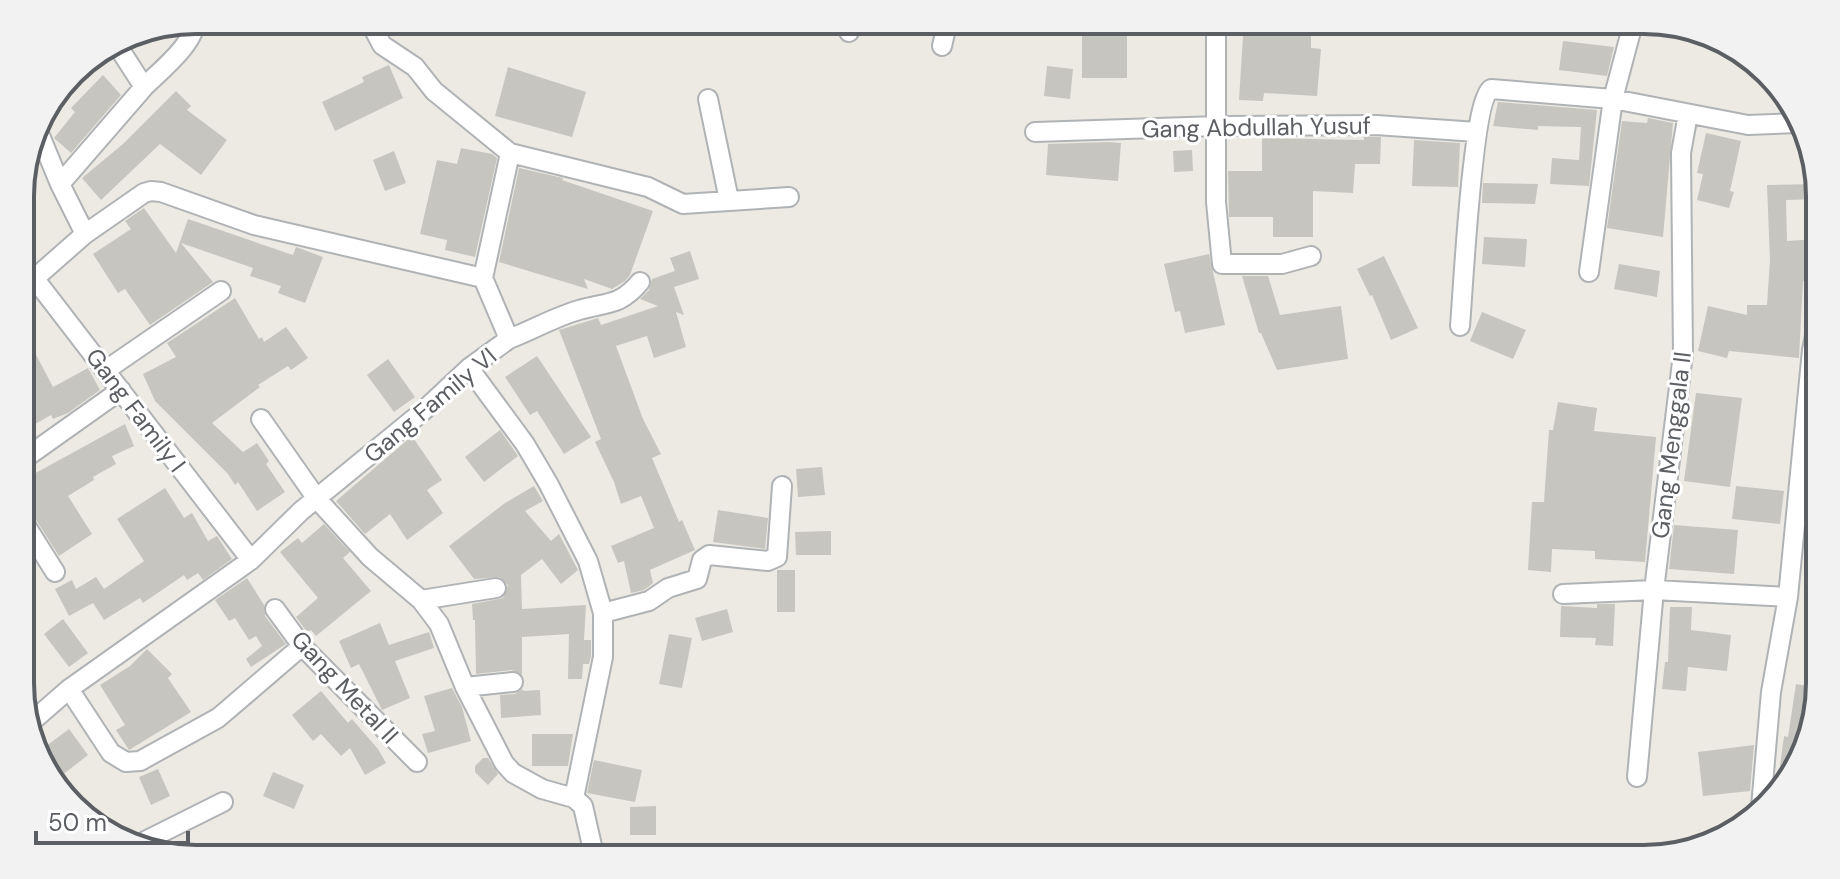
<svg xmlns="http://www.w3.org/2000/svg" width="1840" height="879" font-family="'DM Sans',sans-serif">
	<rect width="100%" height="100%" fill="#eceae3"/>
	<path fill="#c7c5c0" d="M1082 20H1127V78H1082Z
		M1244 20H1311V48L1321 49 1317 96 1264 93 1263 101 1239 100Z
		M1563 41 1614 47 1607 76 1559 70Z
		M389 65 403 98 335 131 322 102 364 82 362 77Z
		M1047 66 1073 69 1070 99 1044 96Z
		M508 67 586 92 572 137 495 116Z
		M103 75 121 95 71 153 54 138 75 112 71 108Z
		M176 91 191 106 187 110 227 140 201 175 160 144 101 200 82 178 123 144Z
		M1498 102 1597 110 1589 186 1550 184 1552 158 1579 160 1581 127 1538 126V130L1493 126Z
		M1648 118 1673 123 1663 237 1607 228 1622 121 1647 123Z
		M1706 133 1741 141 1730 191 1734 192 1729 208 1697 200 1703 174 1697 173Z
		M1364 137H1381L1380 164H1355L1353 193 1313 191V237H1273V217H1229L1228 171H1262V138L1364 140Z
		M1414 140 1460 143 1458 187 1412 186Z
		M1108 142 1121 143 1118 181 1046 175 1048 144Z
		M461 148 492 154 497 158 475 257 445 250 447 240 420 234 437 160 457 164Z
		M1192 150 1193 171 1174 172 1173 151Z
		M394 151 406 183 385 191 373 160Z
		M519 168 563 178 562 180 653 211 630 275 625 281 612 289 584 279 588 289 499 262Z
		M1483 183 1538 184 1535 204 1482 203Z
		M1819 184V199L1786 200 1787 241 1819 239V281H1803L1799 358 1729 351 1727 358 1698 351 1708 306 1747 315V305H1767L1770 260 1767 185Z
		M144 208 176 253 188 219 293 255 296 247 323 257 305 303 278 293 281 286 250 276 253 268 181 243 213 282 150 325 125 289 118 293 93 254 131 229 125 221Z
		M1484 237 1527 239 1525 267 1482 264Z
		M690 251 699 279 674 287 684 315 676 312 686 347 654 358 647 336 616 346 643 419 661 454 652 458 679 522 682 520 695 550 650 570 653 583 644 590 631 593 624 561 618 563 611 546 654 528 641 496 621 504 614 482 595 442 601 439 559 330 598 318 601 325 658 306 640 299 649 290 652 279 675 271 670 258Z
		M1209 254 1225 325 1185 333 1180 311 1175 312 1164 264Z
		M1384 256 1418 328 1391 340 1372 295 1370 296 1357 269Z
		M1619 264 1660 271 1657 297 1614 289Z
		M1242 276H1268L1280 315 1341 306 1348 359 1277 370 1261 333H1259Z
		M235 298 259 339 262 337 264 342 286 327 308 358 291 370 288 366 258 385 260 387 212 423 243 452 257 443 269 461 266 464 285 492 257 511 238 482 235 485 228 474 155 401 143 374 176 357 167 343Z
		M1482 312 1526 330 1513 359 1470 341Z
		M21 326 53 387 88 368 100 390 68 413 53 419 51 415 21 432Z
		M537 356 591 437 564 454 537 411 530 415 505 377Z
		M388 359 415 397 394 412 367 375Z
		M1696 393 1742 398 1730 487 1684 481Z
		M1558 402 1597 408 1594 431 1656 437 1645 562 1595 559V551L1552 549 1551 572 1528 570 1532 502H1544L1549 430H1553Z
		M125 424 134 446 112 456 116 464 93 477 94 480 68 496 92 534 59 556 31 512 21 506V481Z
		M500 430 518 456 484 482 465 457Z
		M412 436 442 480 427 490 443 513 407 540 390 514 365 534 336 501Z
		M822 467 825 495 798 497 796 469Z
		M534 486 543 501 525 511 551 541 559 534 578 570 561 584 542 559 521 575 522 609 586 605 584 640H591V656L589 664H583L582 679H568L569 634 522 637V675L512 670 476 674 475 620H473L472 604 503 598 508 585 500 577 474 579 449 546 505 503Z
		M1736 486 1784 491 1780 524 1732 519Z
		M165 488 184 518 192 513 208 541 217 536 232 559 203 580 198 573 187 580 184 575 143 603 140 598 104 620 93 603 69 616 55 589 72 580 76 589 96 577 104 589 144 561 117 519Z
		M718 510 768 518 765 549 713 542Z
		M324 524 350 552 343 558 371 591 316 636 311 630 307 632 296 617 318 598 280 552 298 538 302 543Z
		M1674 525 1738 530 1734 574 1669 569Z
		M831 531V555H796L795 532Z
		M777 570H795V612H777Z
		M247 578 264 605 265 616 286 644 251 667 246 659 262 646 256 636 249 640 235 618 229 621 215 600Z
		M1597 604H1615L1613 646 1595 645 1596 638 1560 637 1561 606 1597 608Z
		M1670 607H1692L1691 630 1731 635 1727 671 1688 667 1686 691 1662 689 1665 662H1668Z
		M727 609 733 632 702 641 695 618Z
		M63 619 88 653 69 667 44 634Z
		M380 623 389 645 429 632 434 648 395 661 410 698 382 710 359 664 351 668 339 641Z
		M669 634 692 638 682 688 659 684Z
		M147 649 172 674 168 678 191 712 129 750 116 730 125 725 100 685 130 666Z
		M1796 684 1819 688 1802 760 1777 789 1784 736 1788 737Z
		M452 688 462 707 471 741 428 753 422 734 435 731 424 696Z
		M523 689V691L540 690 541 715 501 718 500 695 515 694Z
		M321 691 348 723 352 719 378 749 386 763 365 775 350 748 341 756 321 734 313 741 292 715Z
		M69 729 88 755 61 776 41 750Z
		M532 734H573L568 766H532Z
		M1754 745 1750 791 1703 796 1698 752Z
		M483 758H488L498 774 488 785 475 772V766Z
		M594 760 642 770 635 802 587 793Z
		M158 769 170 796 151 805 139 777Z
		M273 772 304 785 294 809 263 796Z
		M656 806V835H630V807Z"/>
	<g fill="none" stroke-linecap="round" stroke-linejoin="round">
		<defs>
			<path id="minor" d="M369 20 382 45 415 67 434 91 510 153 483 278
				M1216 20V202L1222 264H1282L1311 256
				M849 32 853 20
				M942 46 948 20
				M144 87C159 72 197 42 195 20
				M708 99 729 200
				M36 126 60 184 85 234
				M1035 132 1218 126 1376 125 1477 132
				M510 153 648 187 683 204 789 197
				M60 184 144 87 115 42
				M21 261 251 560
				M1589 272 1613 99 1634 20
				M1460 326C1463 292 1472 102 1491 89L1613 99 1748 125 1799 123
				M509 339C532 330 555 317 579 310 607 302 620 306 640 282
				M469 368 525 444 548 483 588 561 603 613V657L574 798
				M106 370 221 291
				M261 419 317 499 370 557 421 600 439 624 465 687 504 763 513 773 542 789 574 798 583 806 595 859
				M21 461 121 390
				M21 518 55 572
				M1563 594 1654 590 1788 597
				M421 600 496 588
				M275 609 302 646 417 762
				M603 613 649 601 668 588 697 579 702 560 709 555 768 561 777 557 782 486
				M465 687 513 682
				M69 689 111 753 126 762 140 761 218 718 302 646
				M29 724 69 689 251 560 301 511 422 412 469 368 509 339 483 278 254 225 161 192 151 191 144 193 85 234 35 278
				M1637 777 1654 590 1683 354 1681 153 1688 114
				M1761 807 1771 692 1788 597 1812 350 1819 316
				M137 845 223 802"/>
		</defs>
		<use href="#minor" stroke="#b0b3b6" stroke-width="22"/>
		<use href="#minor" stroke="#fff" stroke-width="18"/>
	</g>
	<g text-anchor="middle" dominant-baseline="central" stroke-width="6" stroke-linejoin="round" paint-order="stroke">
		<g font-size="24" fill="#5b5e62" stroke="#fff">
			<text transform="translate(1256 127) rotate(-1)">Gang Abdullah Yusuf</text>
			<text transform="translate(430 405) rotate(-40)">Gang Family VI</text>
			<text transform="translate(136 410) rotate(53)">Gang Family I</text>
			<text transform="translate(1671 445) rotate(-83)">Gang Menggala II</text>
			<text transform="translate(345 687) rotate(47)">Gang Metal II</text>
		</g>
	</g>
	<path d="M0 0H1840V879H0ZM196 34H1644A162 162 0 0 1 1806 196V683A162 162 0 0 1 1644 845H196A162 162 0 0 1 34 683V196A162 162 0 0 1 196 34Z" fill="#f2f2f2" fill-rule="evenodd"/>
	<path fill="none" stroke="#5b5e62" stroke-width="4" d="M196 34H1644A162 162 0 0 1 1806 196V683A162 162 0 0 1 1644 845H196A162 162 0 0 1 34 683V196A162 162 0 0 1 196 34Z"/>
	<path d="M36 831v12h152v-12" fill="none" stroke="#5b5e62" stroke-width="4"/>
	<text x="48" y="831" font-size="24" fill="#5b5e62" stroke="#ffffff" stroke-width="6" paint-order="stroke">50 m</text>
</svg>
